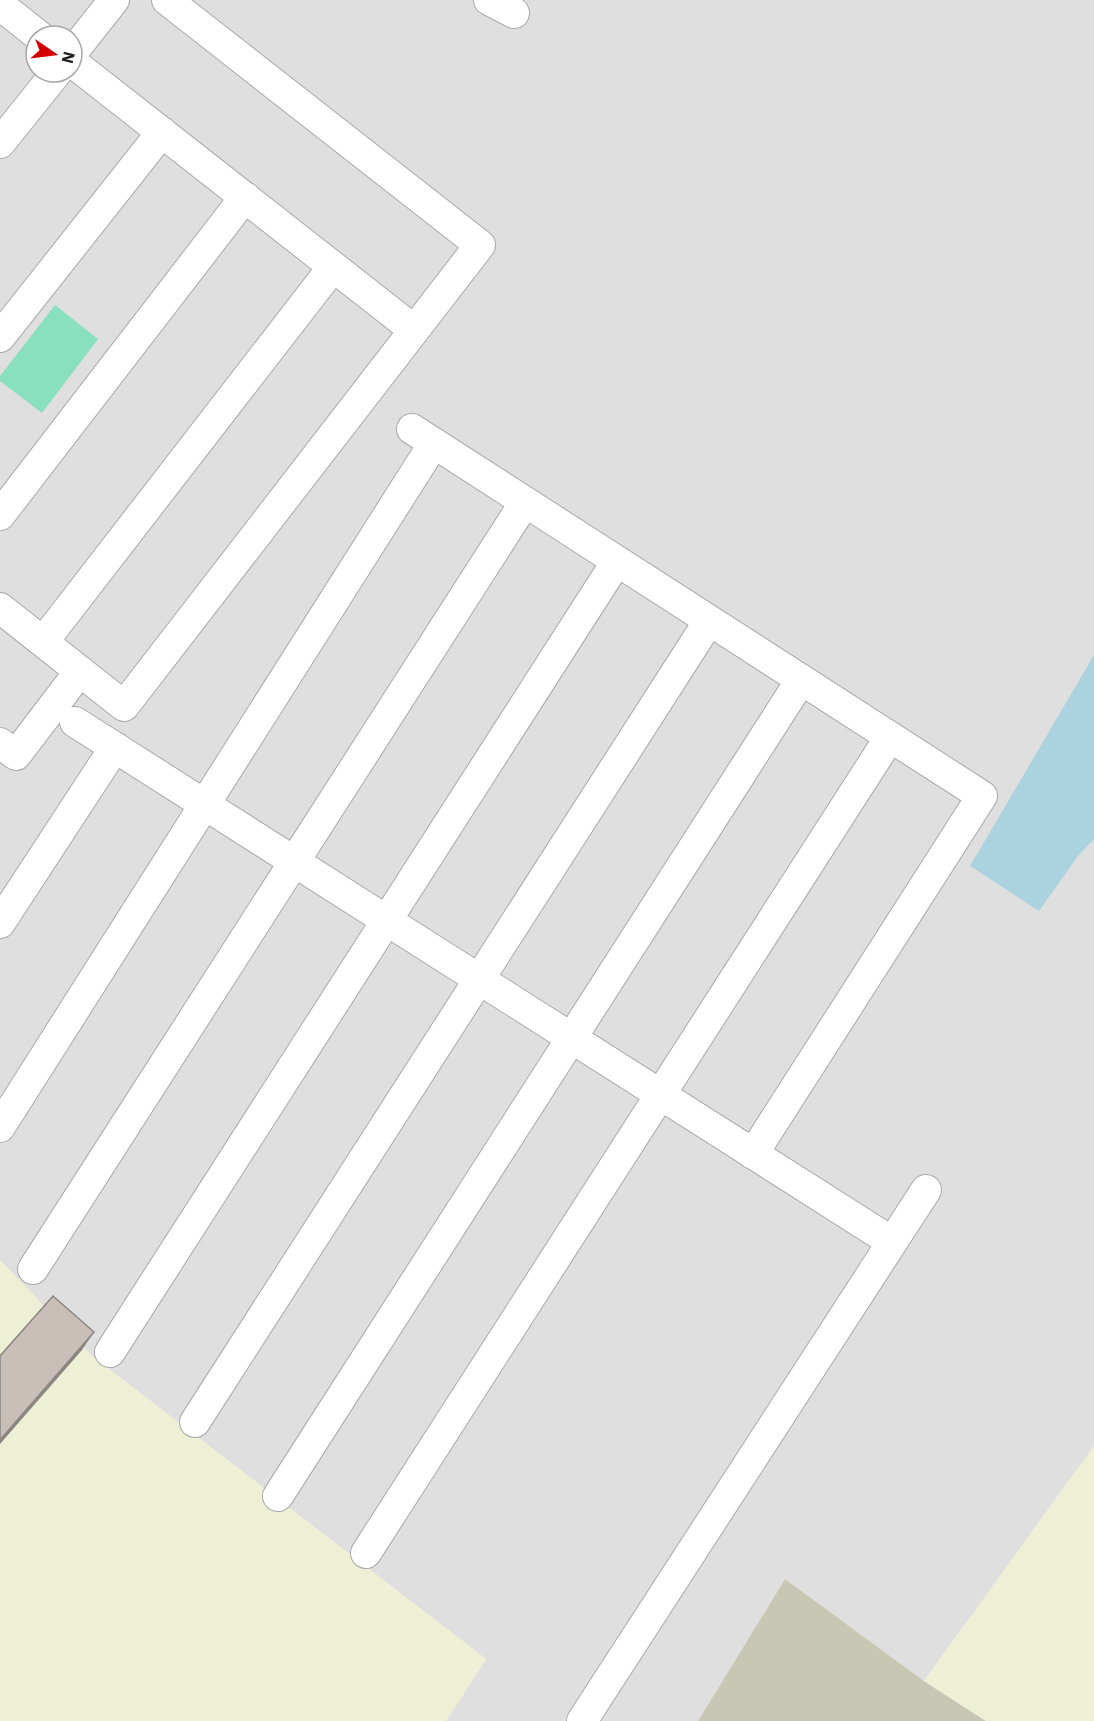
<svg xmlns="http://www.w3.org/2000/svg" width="1094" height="1721" font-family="'IBM Plex Sans',sans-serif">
	<rect width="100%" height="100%" fill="#f2efe9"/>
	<path fill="#e0dfdf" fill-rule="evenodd" d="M0 0H1094V1446L924 1681 785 1579 698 1721H446L486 1659 92 1356 0 1260ZM36 36H72V72H36Z"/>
	<path fill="#c7c7b4" d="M785 1579 924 1681 986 1721H698Z"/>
	<path fill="#eef0d5" d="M0 1260 92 1356 486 1659 446 1721H0Z
		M1094 1446V1721H986L924 1681Z"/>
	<path fill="#88e0be" d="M55 305 98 339 42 413 0 381V376Z"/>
	<path fill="#aad3df" d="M1094 655V839L1078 856 1039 911 970 866Z"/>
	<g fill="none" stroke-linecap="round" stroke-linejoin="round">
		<defs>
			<path id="street" d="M489 0 514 13
				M0 5 39 36
				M72 53 114 0
				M72 62 414 330
				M0 143 57 72
				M0 337 162 132
				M412 429 982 796 753 1154
				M0 515 245 197
				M0 608 124 706 480 245 167 0
				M43 642 333 267
				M75 722 892 1242
				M0 743 16 755 80 671
				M0 923 115 747
				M0 1127 434 443
				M33 1269 525 502
				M110 1352 617 561
				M195 1422 709 621
				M278 1496 801 680
				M366 1553 890 737
				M582 1721 926 1190"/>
		</defs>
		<use href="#street" stroke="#a9a9a9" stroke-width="32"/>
		<use href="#street" stroke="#fff" stroke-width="30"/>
	</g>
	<path fill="#8b8681" d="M94 1332 82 1350 0 1444V1440Z"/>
	<path fill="#c7bfb8" stroke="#8b8681" stroke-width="1.5" d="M53 1296 94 1332 0 1440V1356Z"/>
	<g transform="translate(54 54) rotate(104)"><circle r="28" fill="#ffffff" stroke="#a7a7a7" stroke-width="1.5"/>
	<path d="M0-4.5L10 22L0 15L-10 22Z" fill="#d40000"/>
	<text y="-9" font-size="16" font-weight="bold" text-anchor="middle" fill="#222222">N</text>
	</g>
</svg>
